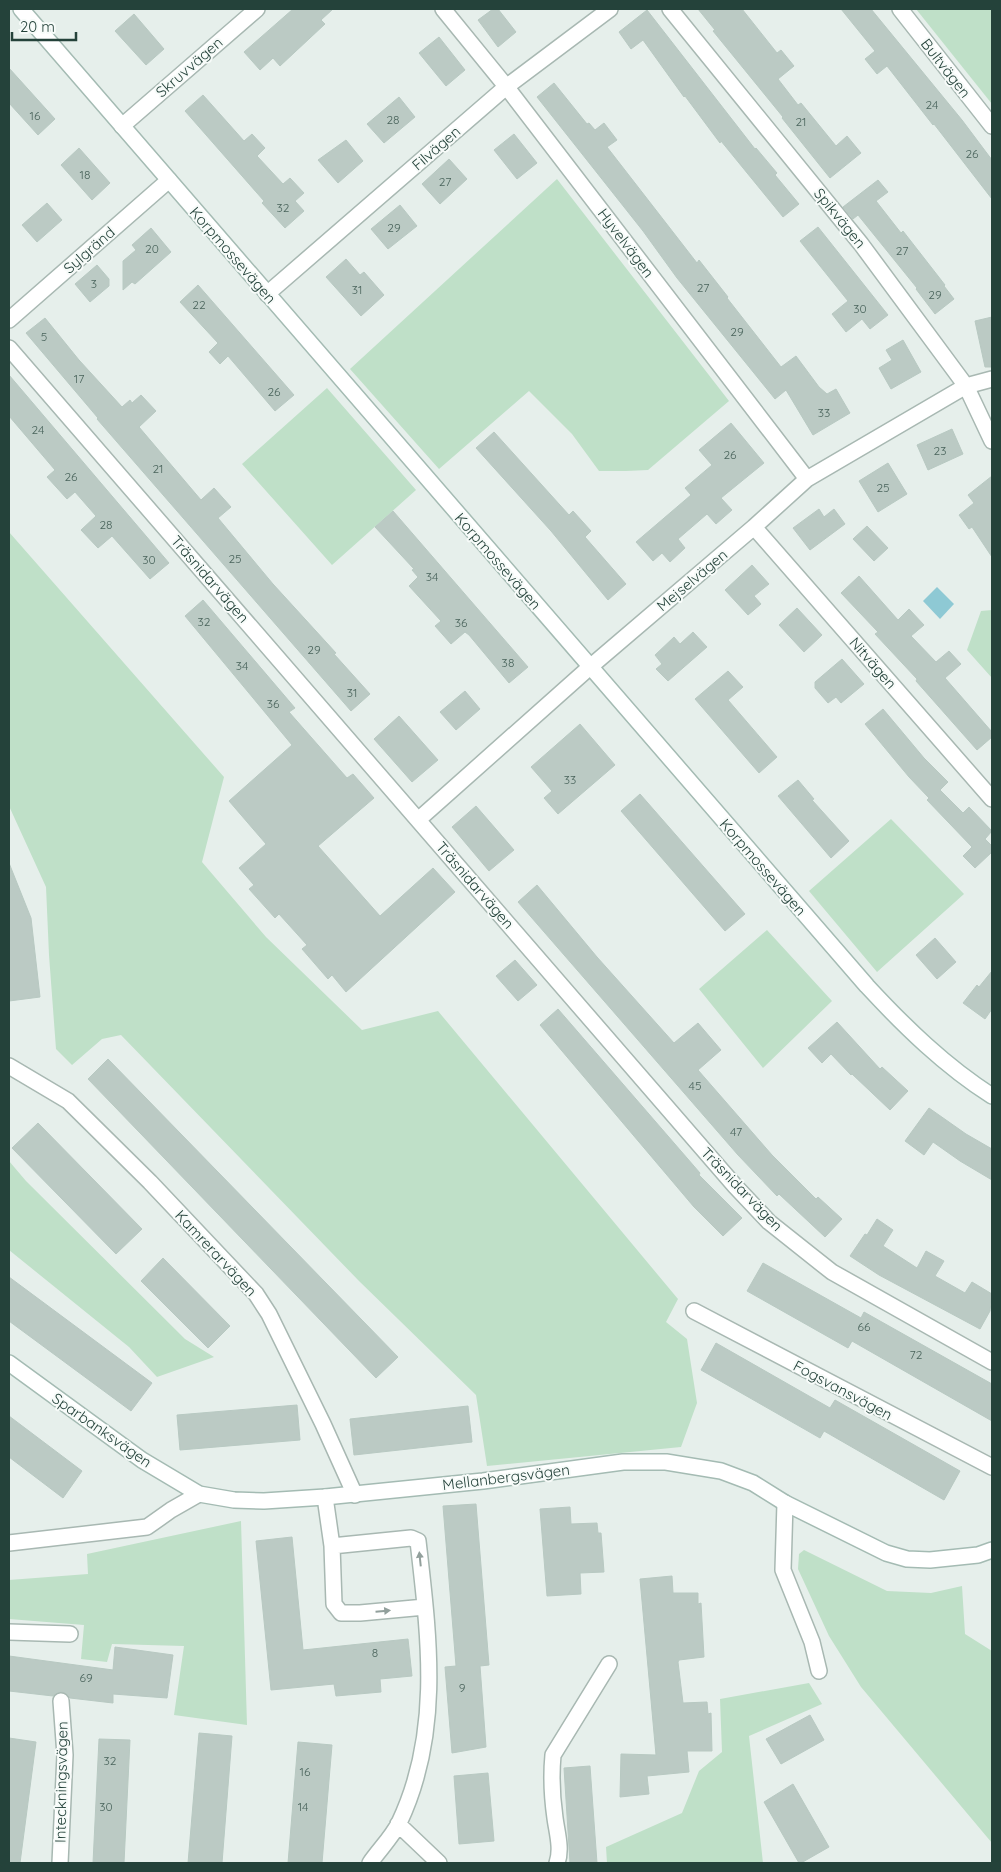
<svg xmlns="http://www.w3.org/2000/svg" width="1001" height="1872" font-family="Quicksand,sans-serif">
	<rect width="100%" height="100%" fill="#e6efeb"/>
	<path fill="#bfe0c8" d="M916 9H992V104Z
		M557 179 729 401 648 470 626 471H599L572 434 529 391 439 469 350 369Z
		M327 388 416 490 332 565 242 464Z
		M9 532 224 777 202 862 266 937 362 1030 438 1011 678 1299 666 1322 687 1339 697 1403 681 1447 487 1466 476 1395 359 1281 121 1035 102 1039 72 1065 56 1049 49 955 46 887 9 806Z
		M992 610V678L967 650 981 611Z
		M891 819 964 894 877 972 809 891Z
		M767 930 832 1001 763 1068 699 989Z
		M9 1161 26 1181 185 1339 214 1357 157 1377 129 1347 9 1250Z
		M241 1521 247 1725 174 1715 184 1646 112 1644 107 1662 81 1659 84 1625 9 1619V1580L88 1574 87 1554Z
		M804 1550 887 1591 931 1593 962 1586 965 1634 992 1651V1843L861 1687 829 1636 798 1569 799 1554Z
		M809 1683 822 1704 749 1736 763 1863H607L606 1847 682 1813 699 1771 722 1752 720 1699Z"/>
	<path fill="#8ec9d4" d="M937 587 954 604 940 619 923 601Z"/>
	<path fill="#bbcac4" stroke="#b8c9c2" d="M293 9H333L321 20 325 24 280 66 273 58 260 70 244 52Z
		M493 9H498L516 32 498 47 478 20Z
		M698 9H742L777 53 781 50 794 66 778 79 798 105 801 103 836 146 847 136 861 153 830 178 782 118 783 117 713 31 715 30Z
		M841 9H871L962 120 992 160V199L934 124 933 125 887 66 877 74 865 59 875 51Z
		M647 10 755 149 756 148 777 173 775 175 799 204 783 217 721 141 720 143 685 96 684 97 643 40 631 49 619 32Z
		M134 14 164 49 146 65 115 31Z
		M439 37 465 70 446 86 419 53Z
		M9 68 55 119 38 135 9 103Z
		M554 83 587 124 589 123 595 130 604 123 617 140 607 147 697 263 699 260 728 297 727 298 781 367 796 356 819 387 827 394 836 389 850 413 813 435 786 390 775 399 677 278 643 231 537 97Z
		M203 95 244 141 252 134 265 148 257 156 283 184 290 178 304 193 295 201 304 211 285 228 262 203 264 201 185 111Z
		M399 97 415 117 384 143 367 124Z
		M514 134 537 163 517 179 494 150Z
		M346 140 363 161 338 183 318 160Z
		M79 148 110 183 92 200 61 165Z
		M449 159 467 179 440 204 422 184Z
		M878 180 888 192 876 201 901 233 903 231 945 285 944 286 954 299 935 314 916 289 917 288 858 215 853 219 843 207Z
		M47 203 62 220 37 242 22 225Z
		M400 205 417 226 388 249 371 229Z
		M818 227 888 315 870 329 862 319 846 332 832 314 848 301 800 241Z
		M151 228 171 252 135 284 132 282 123 290V261L136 250 132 245Z
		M346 259 360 275 364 272 384 295 361 316 326 277Z
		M97 265 109 279V286L90 302 75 284Z
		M198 285 294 395 275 411 228 356 220 364 209 352 218 343 180 302Z
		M992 317V367H985L975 321Z
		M45 318 79 360 122 407 130 400 132 403 141 395 156 411 139 427 201 500 214 488 231 507 218 518 273 584 336 653 334 654 370 694 351 711 97 419 98 418 26 333Z
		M903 340 921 372 891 389 879 368 892 360 886 350Z
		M9 375 169 563 150 579 112 536 98 548 81 530 96 516 75 492 67 499 47 477 55 470 9 416Z
		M731 423 764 463 721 498 732 510 716 524 707 514 678 539 685 548 670 562 662 553 653 561 636 542 691 495 685 488 712 465 699 450Z
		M952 429 963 454 928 470 917 445Z
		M494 432 569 515 573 511 591 531 585 537 626 584 608 600 551 531 476 448Z
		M888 463 907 494 878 512 859 481Z
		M992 476V557L972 527 969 529 959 515 974 503 968 495Z
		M819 509 824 517 834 509 845 524 810 550 793 528Z
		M393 511 528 667 509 683 469 635 465 632 451 644 435 626 441 621 409 586 418 577 412 570 414 569 375 527Z
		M867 526 888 548 874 561 853 539Z
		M752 565 769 584 754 596 761 604 748 615 725 590Z
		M859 576 898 620 909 609 924 625 911 636 936 662 949 651 961 664 945 678 992 732V737L977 750 916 681 917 679 875 634 878 632 841 593Z
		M203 600 295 708 289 712 347 778 353 774 374 798 318 846 380 916 433 868 455 892 346 992 332 975 328 979 302 949 307 945 279 914 275 918 249 889 254 885 239 868 266 844 229 801 292 745 185 616Z
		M797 608 822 635 804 652 779 625Z
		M693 632 707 647 668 681 656 669 662 664 655 655 674 637 680 644Z
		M842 659 864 684 841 703 836 697 828 703 815 688V682Z
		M728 671 743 687 728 700 777 757 759 773 695 699Z
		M465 691 480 709 456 730 440 712Z
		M883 709 924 758 948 782 940 790 963 813 969 807 992 831 985 839 992 846V852L975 868 963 856 972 847 927 800 929 798 909 777 865 724Z
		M399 716 438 760 412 782 374 739Z
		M580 724 615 765 558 814 544 798 552 791 531 767Z
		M798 780 814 799 812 800 849 841 831 858 778 796Z
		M640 794 745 914 725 931 621 811Z
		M476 806 514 850 489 871 452 827Z
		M9 863 31 918 40 997 9 1001Z
		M537 885 597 957 674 1043 698 1023 721 1050 698 1070 772 1155 816 1199 818 1197 842 1219 825 1237 779 1194 777 1196 738 1155 518 902Z
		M935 938 956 962 937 979 916 955Z
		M515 960 537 985 518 1001 496 976Z
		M992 971V1009L985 1019 963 1003 977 985 979 987Z
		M558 1009 700 1173 699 1175 742 1218 723 1236 694 1207 540 1025Z
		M837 1022 880 1069 882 1067 908 1091 890 1110 852 1074 851 1075 831 1054 822 1063 808 1048Z
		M108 1059 398 1357 376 1378 88 1079Z
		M929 1108 966 1134 992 1149V1180L960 1161 933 1142 924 1155 905 1141Z
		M38 1123 142 1229 116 1254 12 1148Z
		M877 1219 893 1230 883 1246 917 1268 926 1251 944 1261 935 1276 965 1293 972 1282 992 1294 990 1311 980 1329 879 1275 850 1256 865 1234 867 1235Z
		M163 1258 230 1326 208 1348 141 1281Z
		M763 1263 861 1318 864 1312 992 1384V1421L852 1341 848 1348 747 1291Z
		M9 1277 152 1383 131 1411 9 1321Z
		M716 1343 830 1408 835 1400 960 1471 944 1500 824 1431 820 1438 701 1370Z
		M297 1405 300 1440 180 1450 177 1415Z
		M468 1406 472 1442 354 1455 350 1419Z
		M9 1416 82 1471 63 1498 9 1457Z
		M476 1504 489 1665 480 1666 486 1747 452 1753 445 1667 456 1666 443 1506Z
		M570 1507 571 1524 597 1523 598 1533H601L604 1572 580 1573 581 1594 547 1596 540 1509Z
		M292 1537 303 1650 408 1639 412 1676 380 1679 381 1692 336 1696 334 1684 271 1690 256 1541Z
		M672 1576 673 1593H698V1604L701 1603 704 1657 679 1660 678 1662 683 1703 707 1702 708 1714 711 1713 712 1751H687L689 1772 647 1776 649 1794 620 1797 621 1754 656 1755 640 1579Z
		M115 1647 173 1655 167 1698 113 1694V1703L70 1698 65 1693 61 1692 53 1696 9 1691V1656L113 1670Z
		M810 1715 824 1740 781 1764 766 1739Z
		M199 1733 232 1736 222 1863H188Z
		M9 1738 36 1742 20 1863H9Z
		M99 1739 130 1740 124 1863H93Z
		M298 1742 332 1745 322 1863H288Z
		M590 1766 597 1863H570L564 1768Z
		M488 1773 494 1841 459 1844 454 1776Z
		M793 1784 829 1847 801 1863H799L764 1802Z"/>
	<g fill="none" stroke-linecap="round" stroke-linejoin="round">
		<defs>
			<path id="street" d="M443 9 505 85 807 479
				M670 9 861 244 966 386 992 441
				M900 9 992 126
				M122 126 257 9
				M267 294 506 87 610 9
				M9 320 169 180
				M9 348 735 1186 769 1222 832 1272 992 1362
				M754 527 992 799
				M418 820 590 667 754 527 807 479 966 386 992 379
				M9 1066 68 1101 150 1182 256 1294 269 1314 323 1424 355 1495
				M694 1311 992 1467
				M325 1497 332 1546
				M785 1503 783 1570 812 1642 819 1671
				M9 1543 147 1527 171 1510 199 1494
				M9 1632 70 1634
				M398 1824 439 1863
				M60 1863 65 1755 61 1701
				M370 1863C379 1850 392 1837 399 1823 442 1733 429 1637 418 1541L411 1538 332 1546 334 1604 341 1613H360L425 1607
				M557 1863C562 1849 557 1833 555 1818 552 1797 551 1776 553 1755L609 1664"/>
			<path id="secondary" d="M21 9 867 986C905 1027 945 1066 992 1096
				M9 1363 142 1460 199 1494 234 1500 264 1501 325 1497 483 1481 623 1462H666L721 1471 753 1483 785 1503 886 1553 907 1559 930 1560 978 1555 992 1550"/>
		</defs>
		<use href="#street" stroke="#a8b8b2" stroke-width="18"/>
		<use href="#secondary" stroke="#a4bbb3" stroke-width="18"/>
		<use href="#street" stroke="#fff" stroke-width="15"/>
		<use href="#secondary" stroke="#fff" stroke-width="15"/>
	</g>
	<defs><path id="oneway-solid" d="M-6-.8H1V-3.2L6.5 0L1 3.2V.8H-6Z" transform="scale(1.25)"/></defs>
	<g fill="#92a09c">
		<use href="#oneway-solid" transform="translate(420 1559) rotate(-96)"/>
		<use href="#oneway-solid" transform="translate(383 1611) rotate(-5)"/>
	</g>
	<g text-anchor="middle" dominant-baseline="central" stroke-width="4" stroke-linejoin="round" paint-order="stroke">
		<g font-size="12" fill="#4a645c">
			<text x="932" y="104">24</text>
			<text x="35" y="115">16</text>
			<text x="393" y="119">28</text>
			<text x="801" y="121">21</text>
			<text x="972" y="153">26</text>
			<text x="85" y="174">18</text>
			<text x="445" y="181">27</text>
			<text x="283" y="207">32</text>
			<text x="394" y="227">29</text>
			<text x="152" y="248">20</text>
			<text x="902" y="250">27</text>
			<text x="94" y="283">3</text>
			<text x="703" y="287">27</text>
			<text x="357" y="289">31</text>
			<text x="935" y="294">29</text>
			<text x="199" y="304">22</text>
			<text x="860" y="308">30</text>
			<text x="737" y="331">29</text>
			<text x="44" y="336">5</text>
			<text x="79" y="378">17</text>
			<text x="274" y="391">26</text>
			<text x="824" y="412">33</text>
			<text x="38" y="429">24</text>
			<text x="940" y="450">23</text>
			<text x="730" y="454">26</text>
			<text x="158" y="468">21</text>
			<text x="71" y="476">26</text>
			<text x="883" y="487">25</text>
			<text x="106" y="524">28</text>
			<text x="235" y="558">25</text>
			<text x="149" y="559">30</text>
			<text x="432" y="576">34</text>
			<text x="204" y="621">32</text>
			<text x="461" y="622">36</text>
			<text x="314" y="649">29</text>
			<text x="508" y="662">38</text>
			<text x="242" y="665">34</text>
			<text x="352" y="692">31</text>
			<text x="273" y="703">36</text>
			<text x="570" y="779">33</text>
			<text x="695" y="1085">45</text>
			<text x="736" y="1131">47</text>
			<text x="864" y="1326">66</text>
			<text x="916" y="1354">72</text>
			<text x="375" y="1652">8</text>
			<text x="86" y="1677">69</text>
			<text x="462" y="1687">9</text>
			<text x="110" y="1760">32</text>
			<text x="305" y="1771">16</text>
			<text x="106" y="1806">30</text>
			<text x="303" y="1806">14</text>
		</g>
		<g font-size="15" fill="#24423a" stroke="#f7fbf9">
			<text transform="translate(189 67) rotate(-41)">Skruvvägen</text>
			<text transform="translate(946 68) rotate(52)">Bultvägen</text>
			<text transform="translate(436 148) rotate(-41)">Filvägen</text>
			<text transform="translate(840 218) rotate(51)">Spikvägen</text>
			<text transform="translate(626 243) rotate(53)">Hyvelvägen</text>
			<text transform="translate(89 250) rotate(-41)">Sylgränd</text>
			<text transform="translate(233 255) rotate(49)">Korpmossevägen</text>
			<text transform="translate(498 561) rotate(49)">Korpmossevägen</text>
			<text transform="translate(210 579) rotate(49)">Träsnidarvägen</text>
			<text transform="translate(692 580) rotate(-40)">Mejselvägen</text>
			<text transform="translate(873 663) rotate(49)">Nitvägen</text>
			<text transform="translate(763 867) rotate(49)">Korpmossevägen</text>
			<text transform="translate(475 885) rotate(49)">Träsnidarvägen</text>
			<text transform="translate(742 1189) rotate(46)">Träsnidarvägen</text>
			<text transform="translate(216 1253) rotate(47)">Kamrerarvägen</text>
			<text transform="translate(843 1390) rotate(28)">Fogsvansvägen</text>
			<text transform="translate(102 1430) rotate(35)">Sparbanksvägen</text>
			<text transform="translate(506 1477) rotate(-7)">Mellanbergsvägen</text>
			<text transform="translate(61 1782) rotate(-89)">Inteckningsvägen</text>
		</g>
	</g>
	<rect width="1001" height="1872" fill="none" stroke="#24423a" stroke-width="20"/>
	<path d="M12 32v8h64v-8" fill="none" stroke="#24423a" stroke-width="2.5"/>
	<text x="20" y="32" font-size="15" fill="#24423a" stroke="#f7fbf9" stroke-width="4" paint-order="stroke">20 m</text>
</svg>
